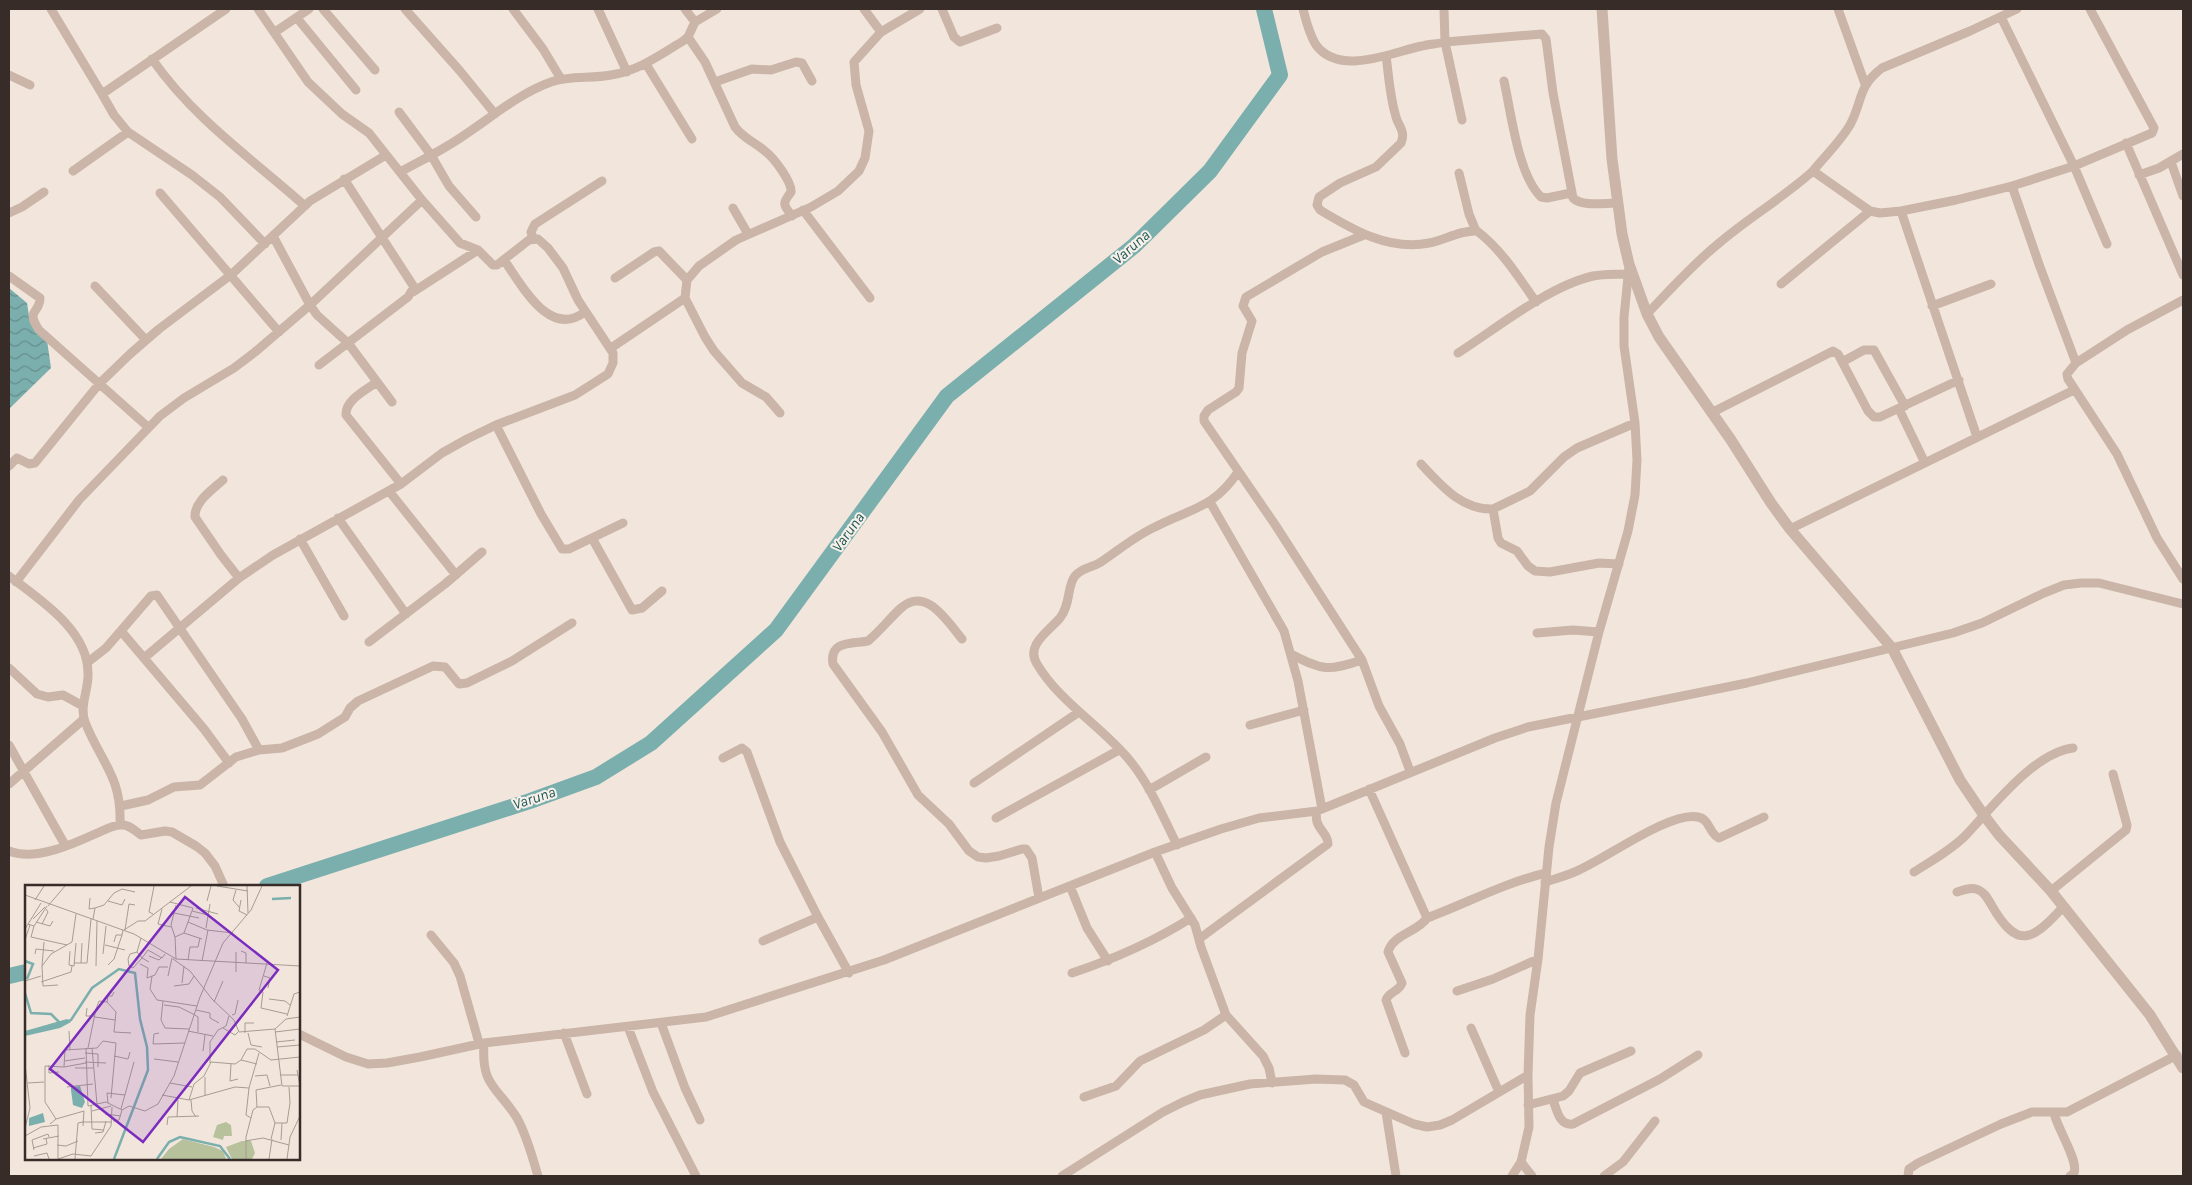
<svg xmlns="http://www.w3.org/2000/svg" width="2192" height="1185" font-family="Karla,sans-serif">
	<defs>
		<pattern id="water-waves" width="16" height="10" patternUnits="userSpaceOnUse" patternTransform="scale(1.25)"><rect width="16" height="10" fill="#7bafad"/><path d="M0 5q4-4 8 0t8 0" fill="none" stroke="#668f8d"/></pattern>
	</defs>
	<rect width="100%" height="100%" fill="#f2e6dc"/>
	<path fill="url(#water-waves)" d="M9 288 27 303 30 322 47 340 51 368 9 409Z"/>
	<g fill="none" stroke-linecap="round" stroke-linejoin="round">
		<path stroke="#7bafad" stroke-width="16" d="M267 886 530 801 596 777 651 743 776 630 947 396 1134 246 1210 171 1280 75 1264 9
			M9 976 26 972"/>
		<path stroke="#cab5a8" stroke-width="9" d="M51 9 102 94 226 9
			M323 9 375 70
			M405 9 460 71 495 114
			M513 9 543 49 561 79
			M598 9 627 72
			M685 9 695 22
			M864 9 881 32
			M942 9 954 37 960 42 997 28
			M1303 9C1306 21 1309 34 1316 45 1340 77 1392 52 1422 46 1429 44 1437 44 1445 42L1444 9
			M1838 9 1865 84
			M2001 17 2074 166 2107 244
			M297 18 356 90
			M275 32 309 9
			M688 37 705 62 735 127C744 139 755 142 766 152 774 158 792 182 791 192 782 204 783 204 792 216
			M1386 56C1389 77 1390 100 1397 120 1401 129 1405 133 1401 143L1376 167 1340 183 1319 197 1317 205 1320 210C1353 230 1389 251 1429 243 1445 240 1460 230 1477 231 1502 250 1519 278 1536 302
			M152 59C195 120 250 157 305 206
			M646 64 692 139
			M9 75 30 85
			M1504 81C1511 112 1518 175 1541 197L1547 198 1571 193
			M715 82 752 69 771 70 796 62 802 63 812 81
			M102 94 114 115 128 132 192 175 220 197 265 244
			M399 112 431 155 449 186 476 217
			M1462 120 1445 42 1542 34 1546 39 1553 93 1573 198C1582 207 1604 203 1617 203
			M2126 143 2183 275
			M2171 162 2183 196
			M73 171 128 132
			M1813 171C1825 156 1840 142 1850 125 1863 101 1857 87 1882 68L1970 31 2017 9
			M400 172C422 160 445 149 466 134 493 116 520 93 551 82 570 75 591 79 611 75 638 71 660 55 683 41L688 37 695 22 717 9
			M1459 173 1469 214 1476 231
			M2139 175 2159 168 2183 154
			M2012 186 2040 267 2076 363 2067 374 2068 379 2117 454 2157 538 2183 579
			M160 193 279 332
			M733 208 748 234
			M803 210 870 298
			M1901 211 1977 437
			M9 213 22 207 44 192
			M1364 235 1322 252 1246 297 1243 306 1252 321 1242 353 1239 388 1236 392 1208 410 1204 416V421L1276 526 1362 660 1379 706 1400 744 1410 771
			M273 236 310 305 317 315 348 343 392 402
			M533 238 531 232 535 224 602 181
			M504 260C522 285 549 339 585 312
			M9 276 40 298C40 314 25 309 39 330L148 427
			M615 278 654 252 659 251 687 280
			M1781 284 1870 211
			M95 286 146 340
			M413 292 478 250
			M1932 306 1991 284
			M1647 314C1670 290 1692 265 1718 244 1748 218 1783 198 1813 171L1870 211 1880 213 1901 211 1956 200 2012 186 2074 166 2152 133 2154 128 2090 9
			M611 348 685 298
			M1458 353C1497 328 1549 286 1593 276 1605 274 1617 274 1628 274
			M1842 362 1864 350H1874L1905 406
			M2076 363 2127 330 2183 300
			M319 365 408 297 414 287 344 179
			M377 382C366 390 345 400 346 415L401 484
			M1899 409 1925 463
			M780 413 766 397 742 383 714 351 705 337 685 298 687 280 699 266 736 240 811 207 838 191 859 171 865 158 869 131 856 85 854 62 881 32 920 9
			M1711 413 1833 351 1838 354 1868 411 1874 417H1880L1959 380
			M496 425 541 514 562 549H569L623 523
			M1421 464C1441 485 1461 510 1493 509L1498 538 1501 543 1517 551 1528 566 1535 571 1550 572 1599 563 1619 564
			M9 466 17 458 29 464 35 463 99 384 130 354 159 329 232 274 310 201 386 155
			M223 480C212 490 194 502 195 517L221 555 239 578
			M389 491 456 575
			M1210 502 1284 631 1298 681 1322 809
			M1493 509 1530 491 1564 457 1577 448 1635 423
			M338 518 406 614
			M1790 529 2074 390
			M592 538 632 610 642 608 662 591
			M300 539 344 616
			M9 576C40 600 88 630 88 673 89 689 79 706 85 722 101 763 122 776 120 825
			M16 582 79 500 160 416 184 398 234 368 255 352 310 305 422 200
			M121 631 204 729 229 763
			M1537 633 1573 630 1599 632
			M962 639C947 621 926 586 901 608 890 618 880 631 868 641 853 644 829 640 833 664L882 732 918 795 949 824 969 851 978 857 986 858 999 856 1022 849H1026L1032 858 1039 898
			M369 642 445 584 482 552
			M1291 654C1323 671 1328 671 1362 660
			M144 658 239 578 273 555 401 484 442 453 467 439 496 425 575 395 608 374 613 363V353L578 300 563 268 548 248 538 239 529 240 497 265H493L478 250 460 243 422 200 369 133 342 114 308 82 258 9
			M88 662 106 648 151 596 157 595 242 719 259 750
			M9 668 37 694 48 697 63 695 83 706
			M1250 725 1304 710
			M9 745 65 845
			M723 758 742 748 747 752 780 842 818 917 849 973
			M974 783 1079 712
			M9 784 84 719
			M1369 789 1427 918C1418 932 1393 934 1388 952L1402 983C1399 992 1388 992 1386 1000L1405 1053
			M1149 790 1206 757
			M121 806 148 800 174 787 200 785 236 757 259 750 282 748 318 734 345 717 350 708 358 701 433 666 445 667 459 684 467 683 512 661 572 623
			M996 818 1119 750
			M1177 845C1163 817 1151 787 1131 762 1103 727 1060 703 1037 664 1025 645 1049 631 1060 618 1071 604 1067 585 1075 576 1082 567 1092 568 1101 562 1119 550 1135 536 1155 527 1191 508 1213 509 1238 472
			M9 851C35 861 71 845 95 834 103 831 112 825 121 825 129 824 135 831 141 835L165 831 172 832 196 846 205 853 215 866 224 886
			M1155 852 1172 888 1195 925 1201 947 1226 1015 1263 1056 1269 1068 1272 1083
			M1914 872C1931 861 1950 851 1965 836 1991 809 2033 753 2073 748
			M1545 882C1557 878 1570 875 1581 869 1608 857 1671 811 1698 817 1710 819 1709 834 1719 838L1764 817
			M1070 886 1087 928 1108 961
			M2051 891 2126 830 2127 825 2113 774
			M1957 892C1963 890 1970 887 1976 889 1984 891 1988 899 1992 906 2018 951 2033 940 2063 907
			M1427 918C1467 903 1504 883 1546 873
			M431 935 454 963 460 976 479 1043
			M1199 939 1328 844C1328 831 1313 829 1317 811
			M763 941 818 917
			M1072 973C1114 959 1153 942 1191 918
			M1457 991 1493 979 1538 959
			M661 1023 685 1088 700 1120
			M628 1027 653 1092 696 1176
			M1471 1028 1499 1092
			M564 1033 587 1094
			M299 1034 346 1057 368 1064 387 1063 420 1057 484 1043 706 1017 884 960 1155 852 1221 829 1259 818 1317 811 1495 738 1528 727 1747 683 1953 633 1982 623 2044 593 2064 585 2081 583H2099L2183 604
			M484 1043C481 1087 497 1086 517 1118 527 1136 532 1156 538 1176
			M1084 1097 1116 1086 1140 1061 1204 1030 1226 1015
			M1553 1100C1557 1110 1559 1126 1573 1124L1660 1079 1698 1055
			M1528 1105 1563 1096 1569 1091 1580 1073 1631 1051
			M1386 1112 1396 1176
			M2054 1113C2057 1128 2079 1161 2074 1173L2070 1176
			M1521 1162 1532 1176
			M1062 1176 1163 1112 1183 1102 1200 1095 1250 1084 1316 1079 1345 1080 1354 1085 1364 1102 1414 1124 1427 1127 1440 1125 1452 1120 1528 1075
			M1512 1176 1521 1162 1529 1127 1528 1075 1530 1015 1538 959 1549 847 1556 803 1599 632 1628 531 1635 495 1637 460 1635 423 1624 346V317L1629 266
			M1604 1176 1623 1162 1655 1121
			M1908 1176 1909 1169 1918 1163 2001 1124 2032 1112H2067L2177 1055"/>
		<path stroke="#cab5a8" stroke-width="11" d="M1602 9 1612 159 1622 234 1629 264 1647 314 1659 337 1731 440 1771 503 1790 529 1892 648 1960 780 1983 814 1999 835 2051 891 2150 1015 2183 1068"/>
	</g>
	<g text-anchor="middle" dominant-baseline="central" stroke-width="4" stroke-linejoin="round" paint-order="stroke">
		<g font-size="15" font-style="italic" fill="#1e5858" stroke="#f9f1e9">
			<text transform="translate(1131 247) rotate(-41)">Varuna</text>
			<text transform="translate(848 532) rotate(-54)">Varuna</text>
			<text transform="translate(534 798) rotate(-18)">Varuna</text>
		</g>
	</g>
	<g transform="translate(25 885)">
		<rect width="275" height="275" fill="#f2e6dc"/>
		<path d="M201 237 206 240 207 251H199L198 255 188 252 192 240ZM158 254 189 262 198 266 201 274H136L144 264ZM217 256H226L230 268 227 274H207L201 262Z" fill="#b7c19c"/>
		<path d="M42 134 46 137 35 143 0 151V146ZM55 201 60 217 57 223 48 220 46 205V202ZM18 228 20 237 4 241V233Z" fill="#7bafad"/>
		<path fill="none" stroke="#7bafad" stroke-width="2.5" d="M247 14 266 13M0 76 8 79 2 94M0 108 6 128 26 129 35 138M41 137 46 135 67 103 87 89 94 84 110 88 115 134 122 162 123 185 89 274M132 274 144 257 155 252 195 261 205 274"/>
		<path fill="none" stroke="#a79c94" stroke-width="1" d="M192 1 223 6M222 1 223 28M211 5 208 15 214 22M0 10 109 49 151 74 275 81M65 13 64 24 70 23M10 15 19 1M216 15 214 26 222 30M83 16 97 20 100 14M182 16 186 1M145 17 168 23 159 48 150 52 151 74M23 21 40 1M171 23 193 29M137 24 133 39 146 42M167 26 183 30M149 28 174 33M128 29 124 27 129 1M8 34 20 22M68 34 70 23 79 20 89 8 97 4 110 7M11 37 25 41 28 36M163 37 182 45 208 48M3 39 9 41 6 52 42 60M17 39 23 27 21 24M9 41 22 21M181 43 185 19M0 44 16 18M99 45 113 36H120L166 1M100 45 104 19 110 20M159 48 177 54M150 52 146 40 151 20M0 55 5 40M89 57 91 50H97L98 45M80 60 100 65M45 66 44 80 49 81 51 58M216 66 221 68V78M112 67 105 69 103 74 104 81 108 83 117 73 112 67 116 53M10 69 11 64 29 66M78 69 81 41M124 71 134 75 137 72M148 74 165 86 187 114 209 135 214 147 250 144 261 134 275 132M163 75 165 62H173L175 53M177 76 183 45M124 77 117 73 123 65 137 73 140 69M49 78H62L66 34M56 78 57 58M242 78 234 105 238 107 236 123 262 129M115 79 123 83 122 93 130 90 134 82H143M83 80 89 74 97 50M17 81 19 57M71 81 72 36M211 87V67M127 91 125 104 132 115 172 121M143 91 147 73M239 91 245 93 243 103M0 96 16 91M16 97 46 87 47 81M157 98 159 81M33 100 18 101 17 81 26 69 47 57 51 29M149 101 164 99 169 91M89 107 87 111H83L82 117 91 127 89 147 106 148M244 114 260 116 265 120M138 116 136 135 140 143 164 144M189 117 198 96M139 120 154 122 170 130M62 123 61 131H70M171 125 185 128V133L194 138M170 130 173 132V147M207 130 210 129 213 115M262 131 269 109 275 107M70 132 90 135M198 143 210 150 213 147M250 144 257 201H275M44 146 45 165M163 146 188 151M250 147 275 144M134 148 129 149 128 159 160 158M220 148V138H229M223 148 226 160 237 162M251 157 270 155M252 162 275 160M61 163 63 221 81 217 97 225M63 163 71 124 74 116 82 117M67 163 72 219M178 166 180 150M60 168 73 169V182M89 171 103 174 105 167M129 174 153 177M216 175 232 179M39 176 60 173M60 177 81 178M185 178V157L193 145 201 141 204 131M0 179 5 223 0 243M206 179 205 196 213 194M24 180V188L34 187M39 182 61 178M50 183H68M272 185 275 201M255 190H273M230 191 242 190 245 201M180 192V211M3 198 19 197M145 198 167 202M42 202 68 199M224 203 221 230 226 233M137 210 164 215 169 199 179 191 186 177 210 179 216 175 222 164H230L246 175 275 172M164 215 210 202 224 203 234 168M166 215 167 226 171 232M83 218 82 208 100 210M66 220 67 244 79 245M232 222H244L250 238M96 224 109 177M67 226 86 221M80 229 96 231M152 232 153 215M31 234 59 226 58 241M88 236 94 235 97 225 104 221 120 226 133 219 149 191 175 112 198 58 226 25 237 1M57 237H87M25 239 31 234 20 217V181L39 182 40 165 72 163 78 156 91 158 86 213M142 240 143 232 174 231M70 248 78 247 81 236M0 251 16 242 33 240V274M18 254 34 251M246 254 250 238H262L265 218 264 202M256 255 257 238M220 256 238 253 264 260M32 260 41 261 53 256M8 263 22 259 21 253M9 265 7 255 23 249 24 252M9 271 22 268 24 274M33 274 48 269 66 271 86 241 87 222M50 274 53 238 58 237M221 274V252L228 225 232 222 231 205 256 200M244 274 247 254M262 274 265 252 275 231"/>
		<path fill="#7b2cbf" fill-opacity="0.15" stroke="#7b2cbf" stroke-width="2.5" d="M160 12 253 85 118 257 25 184Z"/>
		<rect width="275" height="275" fill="none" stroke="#372c28" stroke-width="2.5"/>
	</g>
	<rect width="2192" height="1185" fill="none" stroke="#372c28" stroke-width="20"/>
</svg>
